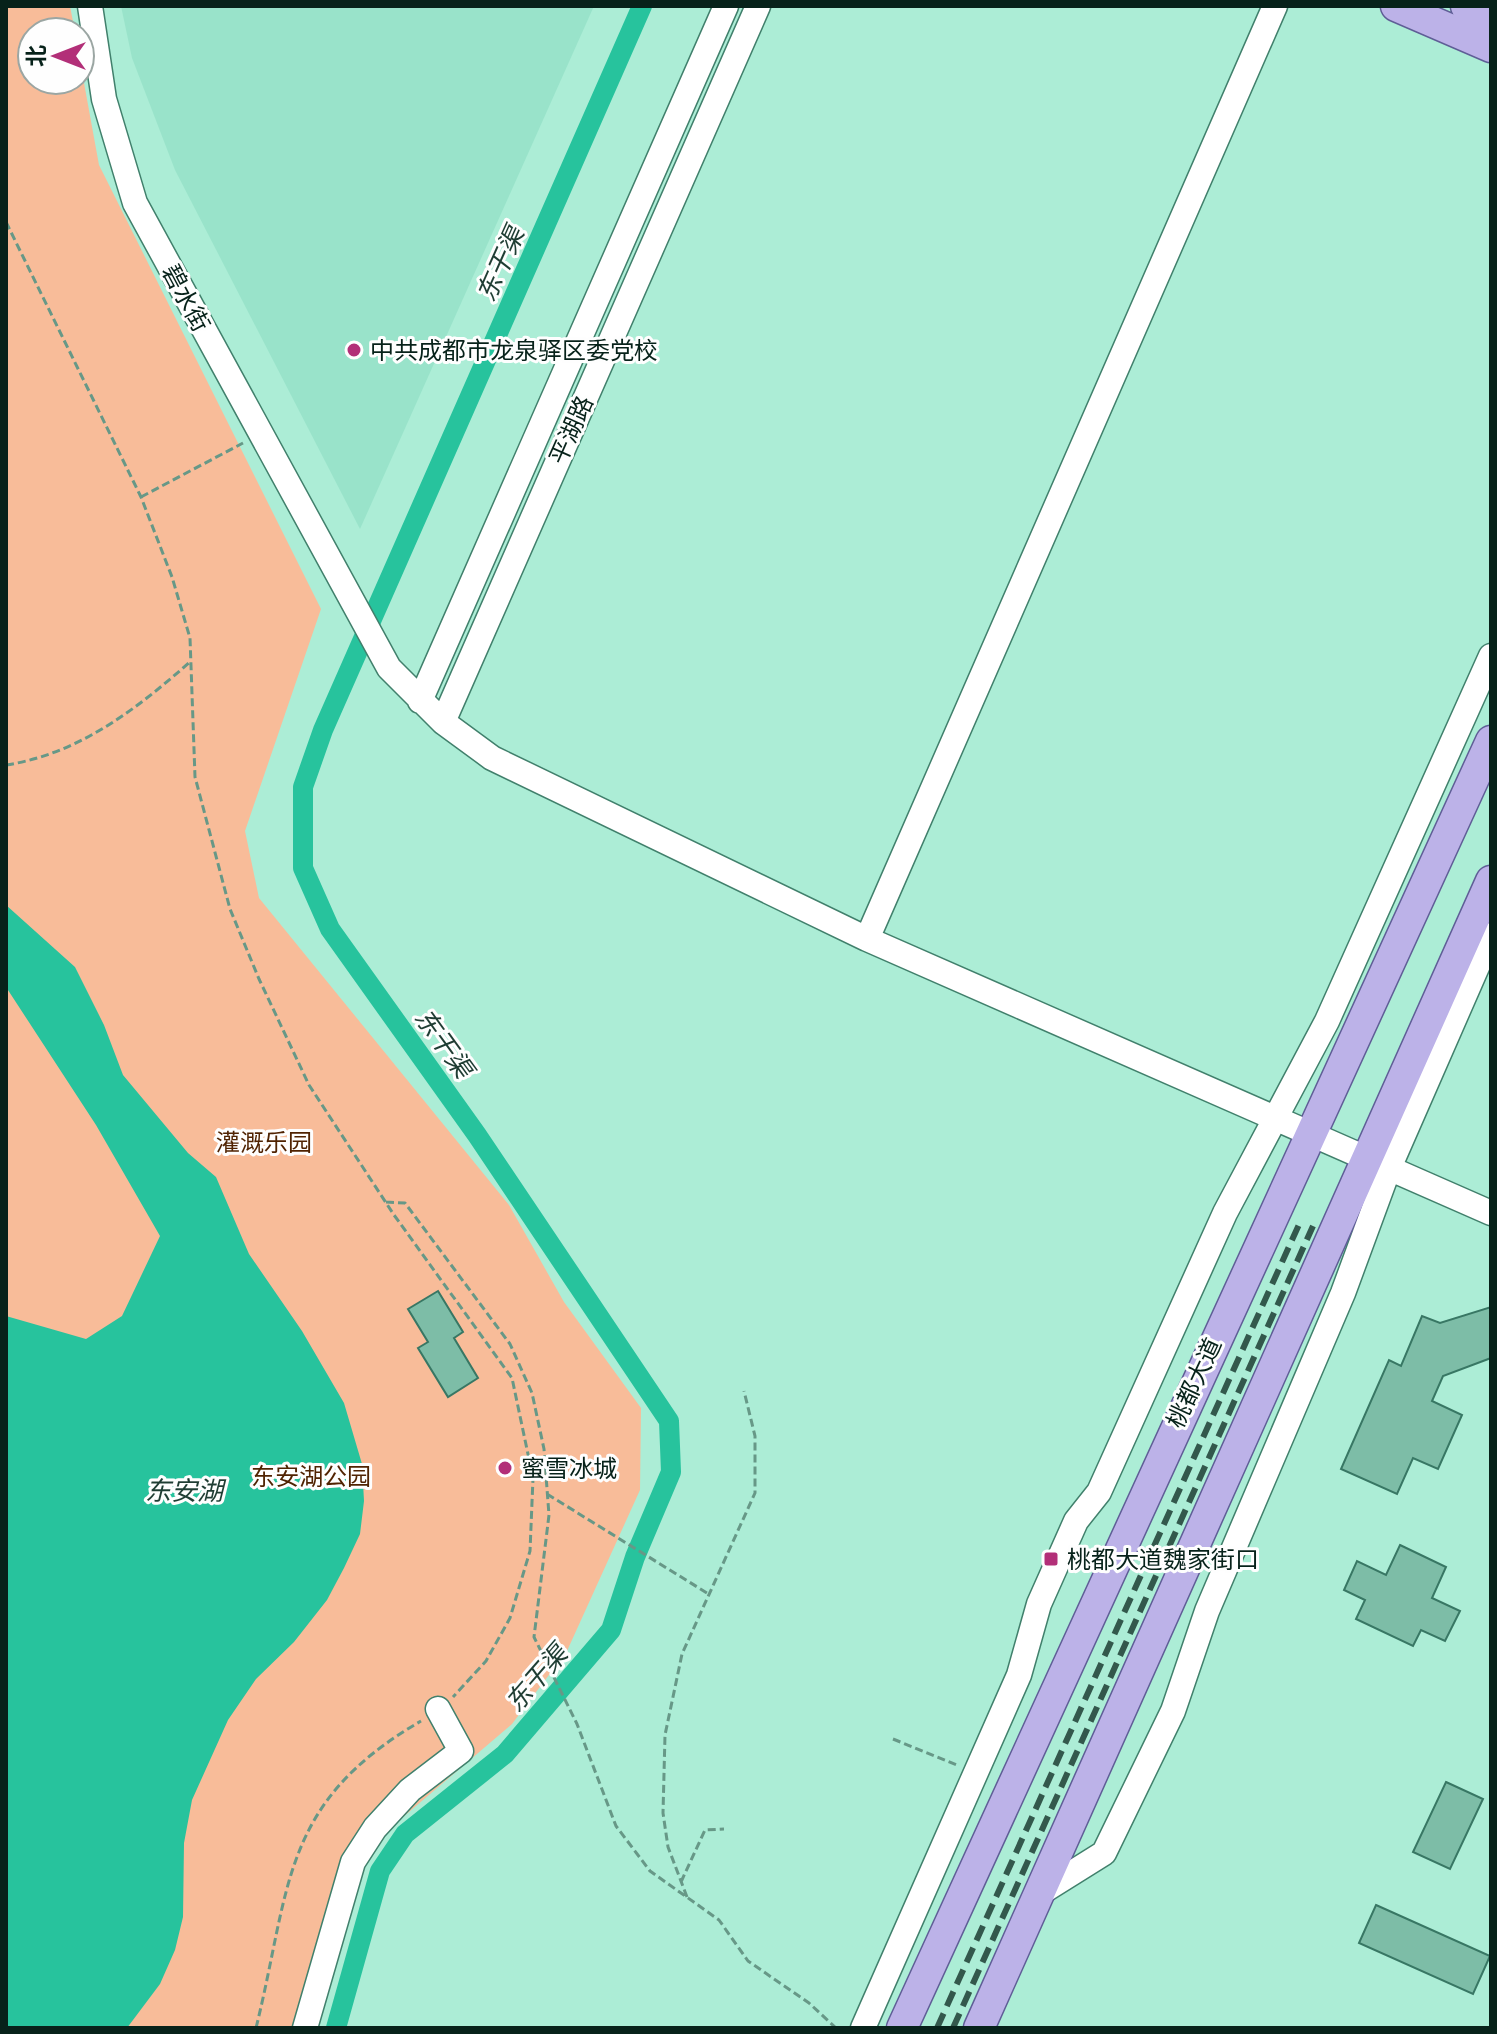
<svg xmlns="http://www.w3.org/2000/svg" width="1497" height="2034" font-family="Ubuntu,'Noto Sans SC',sans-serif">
	<rect width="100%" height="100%" fill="#acedd6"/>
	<path fill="#99e3ca" d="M121 6H594L360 529 175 170 132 58Z"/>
	<path fill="#f8bc99" d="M6 6H70L75 32H32V80H80V61L99 165 321 609 245 831 259 898 509 1205 564 1302 641 1408 640 1490 567 1651 512 1724 375 1841 313 1985 300 2028H6Z"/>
	<path fill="#27c39d" d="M6 905 75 967 104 1025 123 1075 188 1153 216 1177 249 1254 302 1331 344 1403 362 1464 364 1501 360 1534 344 1568 327 1600 294 1642 256 1679 228 1720 192 1800 184 1843 183 1917 175 1950 160 1984 127 2028H6V1316L86 1339 122 1316 160 1236 96 1125 6 987Z"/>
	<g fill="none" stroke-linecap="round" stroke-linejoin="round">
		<path stroke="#27c39d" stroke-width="20" d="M336 2028 380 1871 405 1834 505 1754 611 1630 635 1557 671 1472 669 1421 477 1135 330 929 303 868V787L323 730 642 6"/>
	</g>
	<path fill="#7dbda7" stroke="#387764" stroke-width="2" d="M438 1291 463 1332 454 1338 478 1378 448 1397 418 1348 428 1342 408 1309Z
		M1491 1307V1358L1443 1376 1432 1401 1462 1415 1438 1469 1413 1458 1397 1494 1341 1469 1389 1360 1401 1366 1422 1316 1440 1323Z
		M1400 1545 1446 1567 1432 1598 1460 1611 1445 1641 1421 1630 1413 1646 1356 1619 1365 1600 1344 1590 1357 1561 1386 1575Z
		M1446 1782 1483 1799 1450 1869 1413 1852Z
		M1376 1905 1490 1956 1473 1994 1359 1943Z"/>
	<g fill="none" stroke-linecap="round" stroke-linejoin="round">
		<defs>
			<path id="minor" d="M90 6 104 99 135 203 389 668 443 722 492 758 867 939 1491 1213
				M420 701 726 6
				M443 722 758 6
				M867 939 1275 6
				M1040 1893 1104 1853 1173 1711 1207 1611 1343 1293 1389 1168 1491 935
				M305 2028 353 1862 375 1828 410 1790 461 1751 438 1709
				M863 2028 1019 1675 1039 1604 1076 1521 1099 1492 1225 1213 1327 1021 1491 656"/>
			<path id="major" d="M1396 6 1491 47
				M1466 6 1491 17
				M902 2028 1491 741
				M979 2028 1491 881"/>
		</defs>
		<use href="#minor" stroke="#41806c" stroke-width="27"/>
		<use href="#major" stroke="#5f5e96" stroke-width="33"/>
		<path stroke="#679887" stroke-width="3" stroke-dasharray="8 4" stroke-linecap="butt" d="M6 222 141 497 172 577 190 638 195 777 230 909 259 979 309 1085 394 1215 512 1378 533 1478 530 1551 510 1618 486 1661 453 1697
			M141 497 243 443
			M6 765C79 754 138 708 191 661
			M386 1202 405 1203 510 1344 532 1393 544 1449 549 1515 534 1637 577 1724 616 1826 650 1871 719 1920 748 1961 809 2003 836 2028
			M547 1494 707 1593
			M893 1739 957 1765
			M681 1882 705 1830 724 1829
			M687 1897 668 1847 663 1813 665 1735 682 1654 755 1493V1436L744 1391
			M256 2028C291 1887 280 1803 421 1721"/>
		<use href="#minor" stroke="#fff" stroke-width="24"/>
		<use href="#major" stroke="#bcb2e8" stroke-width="30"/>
		<path stroke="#33584c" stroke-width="6" stroke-dasharray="16 8" stroke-linecap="butt" d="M937 2028 1301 1220
			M953 2028 1313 1226"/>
	</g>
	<g fill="#b22f78" stroke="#fefefe" stroke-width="3">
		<circle cx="354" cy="350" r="8"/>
		<circle cx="505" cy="1468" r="8"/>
		<rect x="1043" y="1551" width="16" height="16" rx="4"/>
	</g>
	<g text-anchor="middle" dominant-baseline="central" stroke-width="6" stroke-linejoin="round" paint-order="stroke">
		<g font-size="24" fill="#07221a" stroke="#fefefe">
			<text transform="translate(186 298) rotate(62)">碧水街</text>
			<text transform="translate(571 430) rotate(-66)">平湖路</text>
			<text transform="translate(1194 1383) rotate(-65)">桃都大道</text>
		</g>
		<g font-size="24" fill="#07221a" stroke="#fefefe" text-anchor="start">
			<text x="370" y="350">中共成都市龙泉驿区委党校</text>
			<text x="521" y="1468">蜜雪冰城</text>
			<text x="1067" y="1559">桃都大道魏家街口</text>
		</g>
		<g font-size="24" fill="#502302" stroke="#fefefe">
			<text x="264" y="1142">灌溉乐园</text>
			<text x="311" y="1476">东安湖公园</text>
		</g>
		<g font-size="26" font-style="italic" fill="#1f3d33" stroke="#fefefe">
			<text transform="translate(500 264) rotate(-66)">东干渠</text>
			<text transform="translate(444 1043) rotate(54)">东干渠</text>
			<text x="184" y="1490">东安湖</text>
			<text transform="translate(536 1678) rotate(-49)">东干渠</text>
		</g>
	</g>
	<rect width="1497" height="2034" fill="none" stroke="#07221a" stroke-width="16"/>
	<g transform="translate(56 56) rotate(270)"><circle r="38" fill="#fefefe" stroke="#9ba6a3" stroke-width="2"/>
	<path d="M0-6L14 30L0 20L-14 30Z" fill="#b22f78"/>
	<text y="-12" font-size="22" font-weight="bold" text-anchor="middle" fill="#07221a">北</text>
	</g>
</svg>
